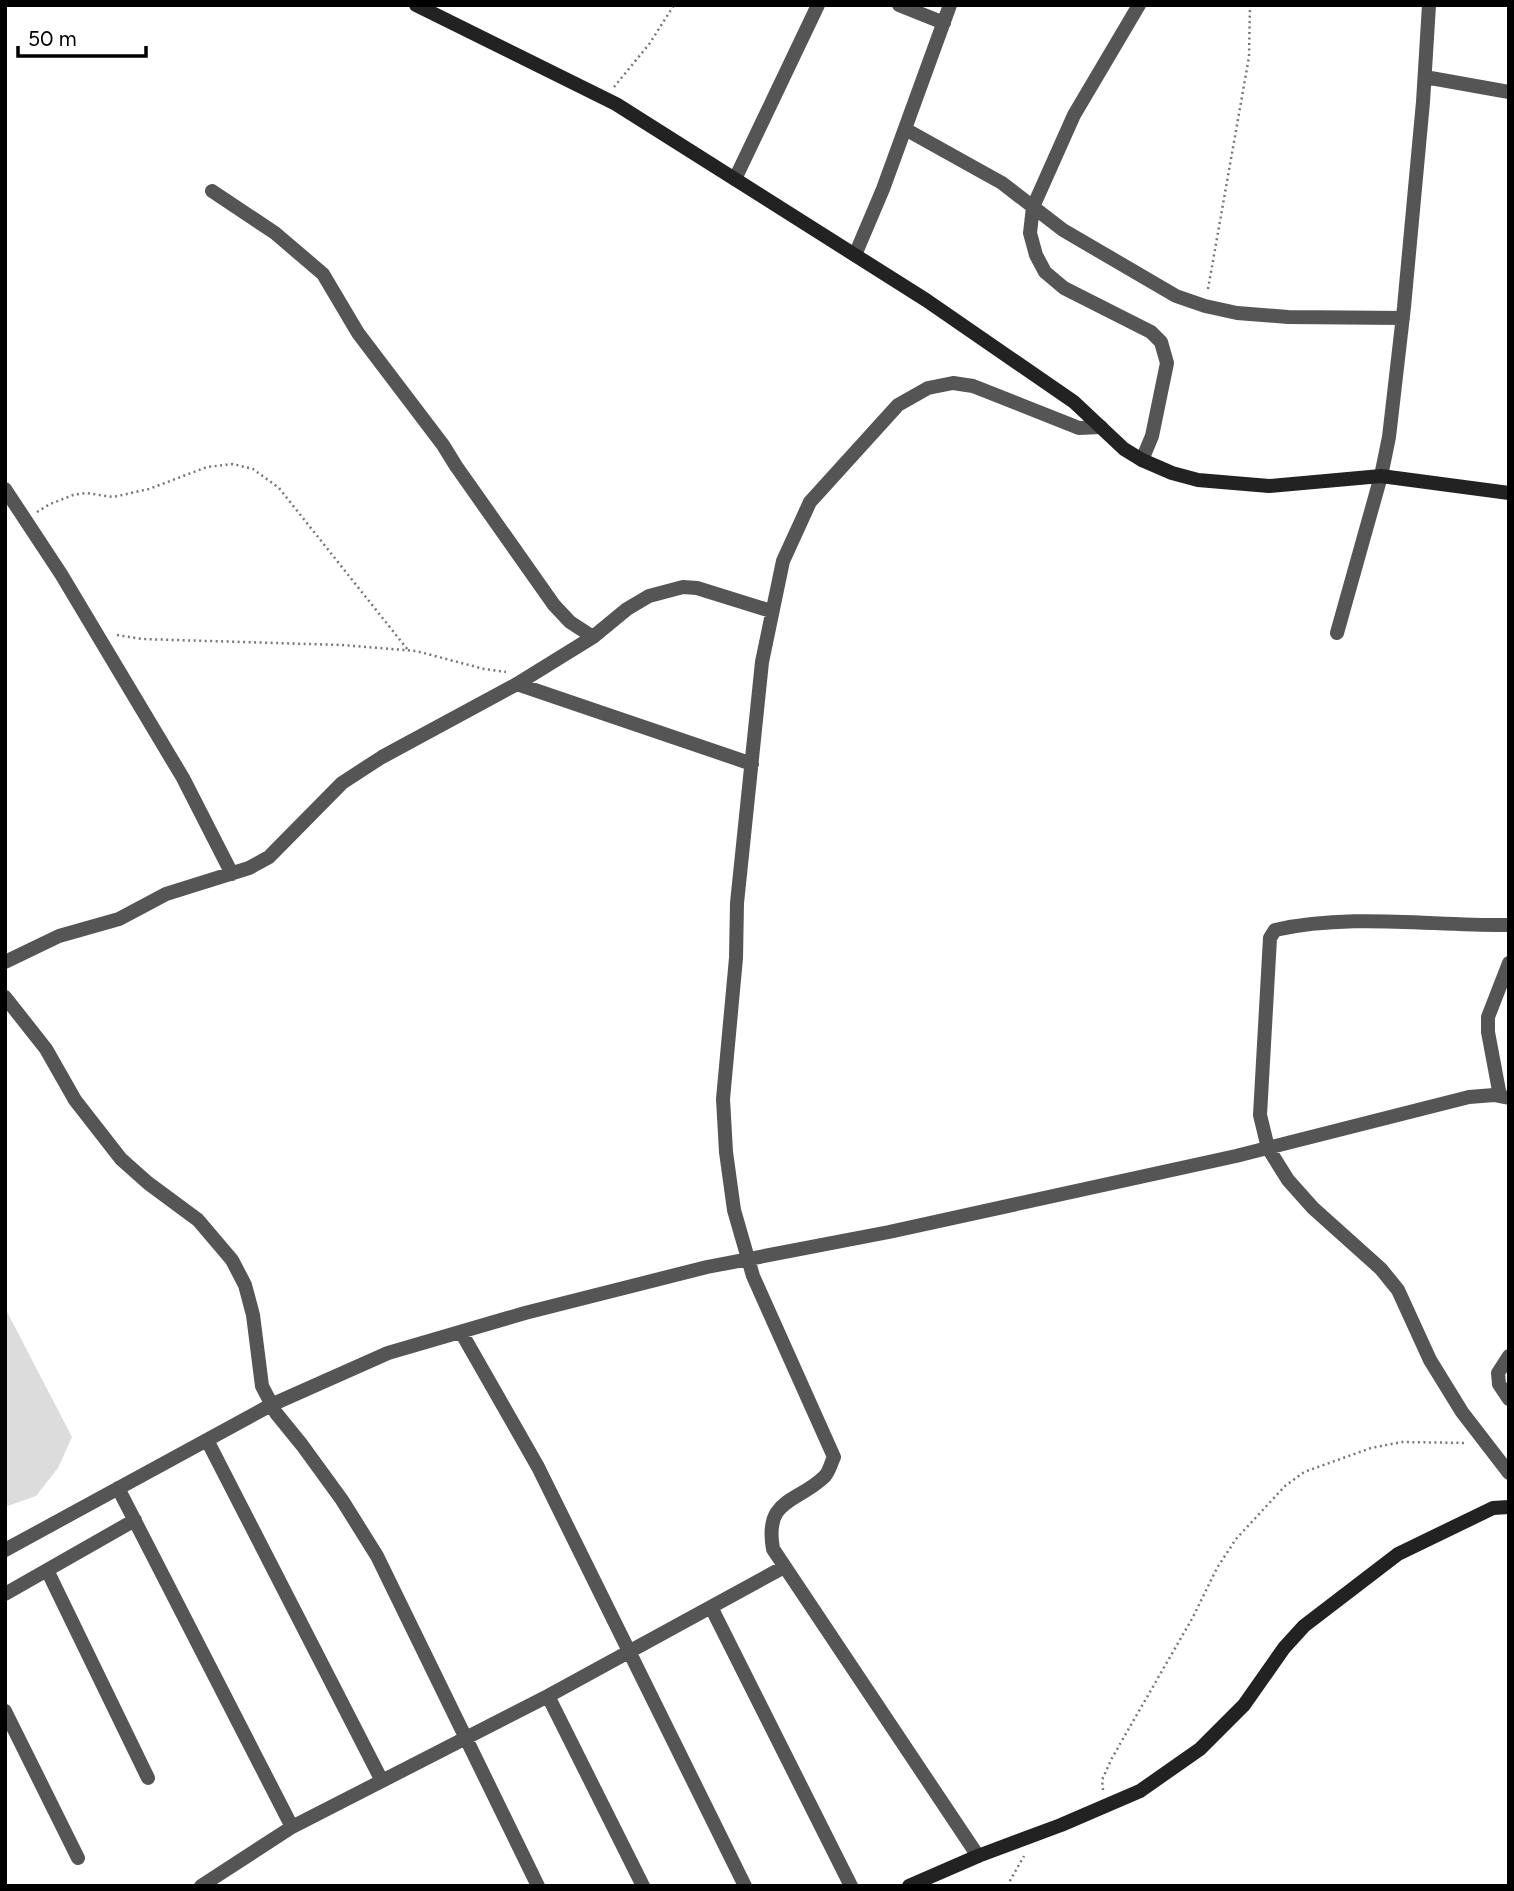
<svg xmlns="http://www.w3.org/2000/svg" width="1514" height="1891" font-family="Figtree,sans-serif">
	<rect width="100%" height="100%" fill="#fff"/>
	<path fill="#dcdcdc" d="M5 1308 72 1437 58 1468 36 1496 5 1507Z"/>
	<g fill="none" stroke-linecap="round" stroke-linejoin="round">
		<path stroke="#777" stroke-width="2.5" stroke-dasharray="2 3.5" stroke-linecap="butt" d="M614 87 650 43 674 5
			M1208 289 1249 57 1250 5
			M37 512 50 504 73 495 86 493 113 497 149 489 207 467 233 464 253 469 279 488 408 650
			M117 635 142 639 342 645 416 651 484 669 506 672
			M1103 1790 1102 1780 1112 1758 1193 1617 1217 1568 1236 1539 1285 1486 1304 1472 1371 1448 1402 1442 1467 1443
			M1007 1886 1024 1856"/>
		<path stroke="#555" stroke-width="14" d="M899 5 944 23
			M1139 5 1074 115 1033 207 1030 233 1036 255 1045 272 1064 288 1151 332 1161 342 1167 363 1152 436 1142 460
			M1425 77 1509 92
			M905 129 1002 183 1063 230 1176 296 1205 306 1237 313 1288 317 1403 318
			M735 179 818 5
			M212 191 275 233 323 274 358 333 443 445 456 466 554 605 570 622 593 637
			M855 255 883 189 950 5
			M5 489 61 574 183 778 232 874
			M1337 633 1381 476 1389 437 1404 307 1423 102 1429 5
			M517 684 752 764
			M1509 925C1431 926 1351 913 1275 930L1270 938 1260 1115 1268 1148 1288 1180 1313 1208 1381 1269 1398 1290 1430 1360 1462 1412 1509 1473
			M5 962 59 936 119 919 166 894 249 868 269 857 342 783 382 757 517 684 593 637 627 609 649 596 683 587 697 588 771 611
			M5 997 46 1049 75 1100 121 1159 148 1183 198 1220 232 1260 245 1285 253 1315 262 1386 276 1413 302 1445 342 1500 377 1556 538 1886
			M1500 1096 1488 1032V1017L1509 963
			M461 1332 538 1467 745 1886
			M1509 1356 1498 1373 1499 1384 1509 1399
			M207 1440 382 1781
			M118 1488 292 1827
			M5 1550 271 1405 388 1353 525 1313 707 1267 889 1232 1236 1156 1469 1097 1494 1095 1509 1098
			M47 1570 148 1778
			M5 1594 135 1520
			M711 1607 851 1886
			M548 1696 643 1886
			M5 1711 78 1858
			M978 1856 773 1549C764 1498 797 1503 824 1477 829 1473 831 1463 834 1457L753 1276 734 1210 726 1152 723 1099 736 958 737 903 762 662 783 561 810 502 898 405 928 388 953 383 973 386 1079 428 1101 427
			M201 1886 292 1827 548 1696 784 1567"/>
		<path stroke="#222" stroke-width="14" d="M416 5 616 104 926 300 1074 402 1124 449 1142 460 1172 473 1198 480 1269 486 1381 476 1509 493
			M909 1886 978 1856 1061 1825 1140 1791 1200 1749 1244 1705 1284 1648 1304 1626 1398 1554 1493 1508 1509 1507"/>
	</g>
	<rect width="1514" height="1891" fill="none" stroke="#000000" stroke-width="14"/>
	<path d="M18 46v10h128v-10" fill="none" stroke="#000000" stroke-width="3.5"/>
	<text x="28" y="46" font-size="21" fill="#000000" stroke="#ffffff" stroke-width="5" paint-order="stroke">50 m</text>
</svg>
